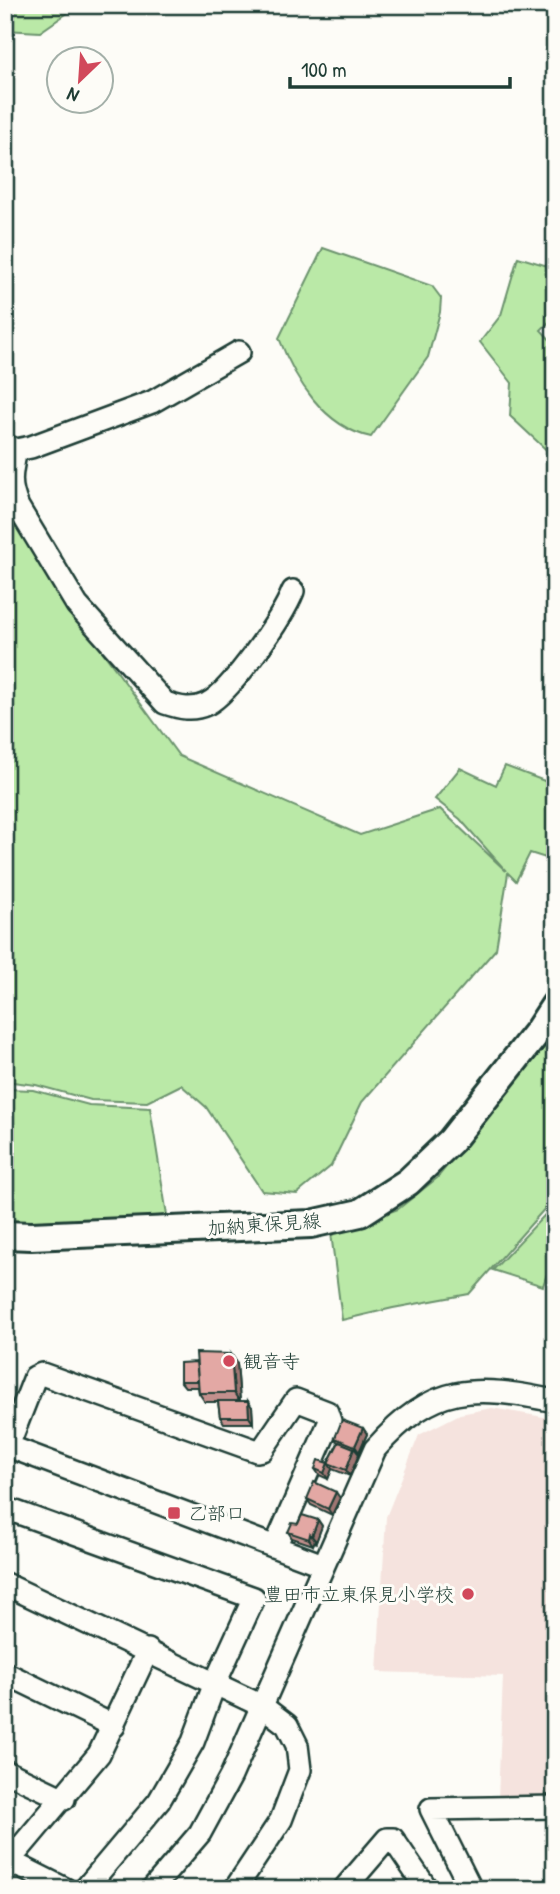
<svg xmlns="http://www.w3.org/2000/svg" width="560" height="1894" font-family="'Patrick Hand','Klee One',sans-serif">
	<rect width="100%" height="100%" fill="#fdfcf7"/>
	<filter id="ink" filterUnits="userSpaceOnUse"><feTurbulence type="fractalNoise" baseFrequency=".0143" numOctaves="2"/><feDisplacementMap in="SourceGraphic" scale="14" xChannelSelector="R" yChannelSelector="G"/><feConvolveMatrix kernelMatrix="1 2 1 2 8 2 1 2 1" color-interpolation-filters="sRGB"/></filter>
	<g filter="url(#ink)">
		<path fill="#f5e3de" d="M492 1408 555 1419V1800H498L503 1676 377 1672 386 1517 419 1435 460 1414Z"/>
		<path fill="#bae9a7" stroke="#6c936e" stroke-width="2" d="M5 5H79L40 32 5 30Z
			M323 248 432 286 441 298 440 312 428 357 371 437C324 427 295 380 279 338Z
			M518 257 548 266 555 276V316L541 330 555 345V458L510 416 512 383 480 342 501 315Z
			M5 496 53 584 179 756 360 835 440 809 506 871 460 819 435 799 460 768 496 785 505 766 555 785V861L530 853 516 881 508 873 496 949 362 1102 331 1166 297 1194 262 1191 206 1107 181 1085 147 1102 91 1100 36 1085 5 1081Z
			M546 1045 555 1050V1197L469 1294 393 1308 342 1320 331 1233 398 1209 437 1178Z
			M5 1089 33 1090 89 1105 150 1108 167 1215 31 1230 5 1227Z
			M555 1204V1249L543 1286 493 1270Z"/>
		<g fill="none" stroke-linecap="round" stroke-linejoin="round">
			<defs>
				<path id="minor" d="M5 445 16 450 31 447 152 402 239 352
					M16 450C11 473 8 484 18 507L77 605 165 703C180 708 192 711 207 704 231 692 283 617 293 591
					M5 1445 323 1565
					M8 1446 35 1377 42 1374 257 1451 262 1450 296 1400 327 1412 330 1421 275 1547
					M5 1508 254 1598 215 1683 193 1742 159 1801 85 1889
					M5 1584 262 1706 287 1725 297 1745 300 1770 281 1820 235 1889
					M5 1673 114 1726
					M5 1771 64 1799
					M5 1859 65 1889
					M5 1866 99 1754 148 1650
					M152 1889 200 1833 231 1776 375 1449C434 1382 473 1385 555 1401
					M344 1889 387 1839H393L427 1889
					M471 1889 431 1809 555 1807"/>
				<path id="major" d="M5 1235 31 1236 311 1224 360 1213 408 1182 451 1141 538 1031 555 1005"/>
			</defs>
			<use href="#minor" stroke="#1f3d34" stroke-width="26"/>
			<use href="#major" stroke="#1f3d34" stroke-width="32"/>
			<use href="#minor" stroke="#fdfcf7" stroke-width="21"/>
			<use href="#major" stroke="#fdfcf7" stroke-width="26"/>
		</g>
		<path fill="#c3908d" stroke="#1f3d34" stroke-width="2" d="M231 1354 237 1363 240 1401 252 1407 253 1423H224L220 1417 218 1402H205L199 1393 198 1387H185L180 1381 196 1362Z
			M363 1428 367 1434 359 1452 357 1451 359 1454 350 1476 332 1469 328 1463 338 1443 335 1438Z
			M328 1463 332 1469 328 1479 319 1475 315 1469Z
			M340 1498 332 1515 311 1505 307 1499Z
			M318 1520 322 1526 316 1542 315 1540 313 1545 292 1538 288 1532 298 1524Z"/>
		<path fill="#9f7673" stroke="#1f3d34" stroke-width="2" d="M231 1354 237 1363 240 1402 234 1393Z
			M248 1401 252 1407 253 1423 249 1417Z
			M363 1428 367 1434 359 1452 355 1446Z
			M354 1448 359 1454 350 1476 346 1470Z
			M328 1463 332 1469 328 1479 324 1473Z
			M336 1492 340 1498 332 1515 328 1509Z
			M318 1520 322 1526 316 1542 312 1536Z
			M310 1534 315 1540 313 1545 309 1539Z"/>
		<path fill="#e3a8a4" stroke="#1f3d34" stroke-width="2" d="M196 1353 231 1354 234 1393H199Z
			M196 1362 198 1381H180V1363Z
			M218 1401H248L249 1417H220Z
			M342 1420 363 1428 355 1446 335 1438Z
			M339 1442 354 1448 346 1470 328 1463Z
			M318 1460 328 1463 324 1473 315 1469Z
			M314 1482 336 1492 328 1509 307 1499Z
			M302 1515 318 1520 312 1536 310 1534 309 1539 288 1532 292 1523 298 1524Z"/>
	</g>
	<g fill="#d1495b" stroke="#fdfcf7" stroke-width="2.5">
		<circle cx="229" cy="1361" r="7"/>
		<rect x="167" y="1506" width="14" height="14" rx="3.5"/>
		<circle cx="468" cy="1594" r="7"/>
	</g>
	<g text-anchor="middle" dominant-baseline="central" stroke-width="6" stroke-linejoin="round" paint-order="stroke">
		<g font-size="19" fill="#1f3d34" stroke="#fdfcf7">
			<text transform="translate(264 1224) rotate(-4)">加納東保見線</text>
		</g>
		<g font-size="19" fill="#1f3d34" stroke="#fdfcf7" text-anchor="start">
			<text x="243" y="1361">観音寺</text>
			<text x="188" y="1513">乙部口</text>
			<text x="454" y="1594" text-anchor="end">豊田市立東保見小学校</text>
		</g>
	</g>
	<rect width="560" height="1894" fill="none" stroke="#fdfcf7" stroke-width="28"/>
	<rect x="14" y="14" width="532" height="1866" fill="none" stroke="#1f3d34" stroke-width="2.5" filter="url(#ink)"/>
	<g transform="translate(80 80) rotate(205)"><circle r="33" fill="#fdfcf7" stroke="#a4b0a9" stroke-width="2"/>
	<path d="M0-5L12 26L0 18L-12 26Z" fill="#d1495b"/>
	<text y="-10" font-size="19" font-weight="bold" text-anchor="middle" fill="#1f3d34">N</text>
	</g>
	<path d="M290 77v10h220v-10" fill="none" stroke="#1f3d34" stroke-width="3.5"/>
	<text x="301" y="77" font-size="21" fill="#1f3d34" stroke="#fdfcf7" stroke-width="5" paint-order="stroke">100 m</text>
</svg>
